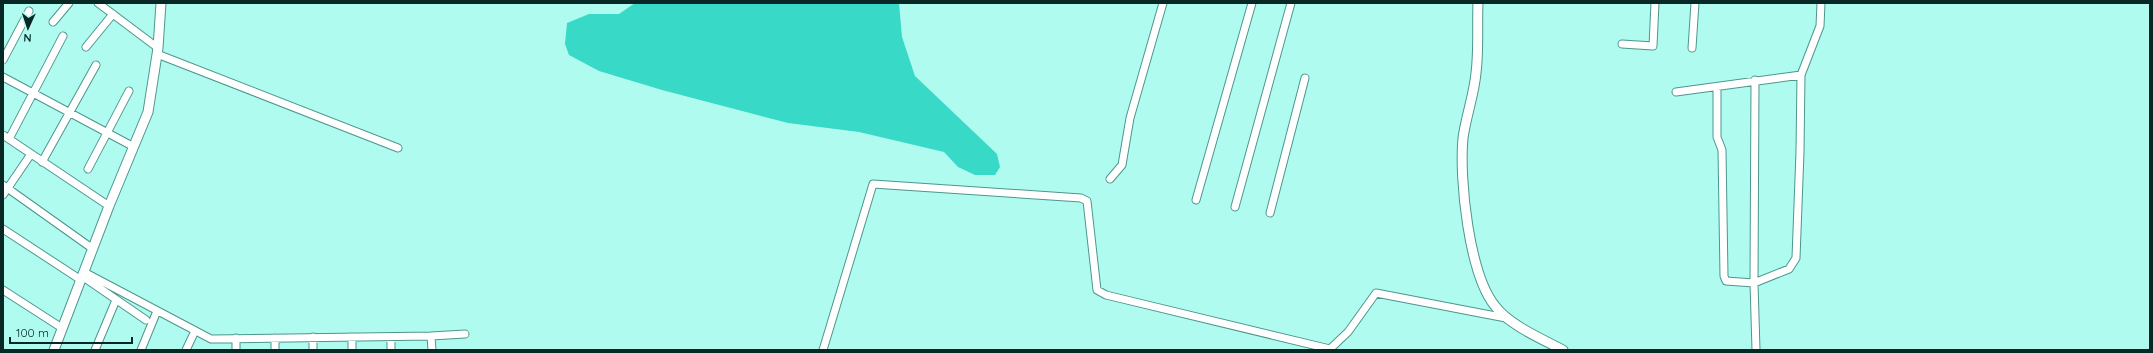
<svg xmlns="http://www.w3.org/2000/svg" width="2153" height="353" font-family="Quicksand,sans-serif">
	<rect width="100%" height="100%" fill="#b0fbf0"/>
	<path fill="#39d9c8" d="M635 3H899L902 37 915 76 997 154 1000 167 995 175H975L958 167 944 152 859 132 788 123 662 90 599 71 569 55 565 44 567 23 589 14H619Z"/>
	<g fill="none" stroke-linecap="round" stroke-linejoin="round">
		<defs>
			<path id="street" d="M98 3 158 48
				M53 22 69 3
				M1622 44 1653 46 1655 3
				M86 47 113 14
				M1692 48 1695 3
				M157 54 398 148
				M3 60 29 11
				M3 77 134 147
				M1717 87V137L1722 150 1724 276 1726 281 1754 283 1755 80
				M1676 92 1801 75
				M3 135 109 206
				M9 139 63 36
				M42 162 96 65
				M88 169 129 91
				M1110 179 1122 165 1130 118 1163 3
				M3 185 93 249
				M3 195 31 154
				M1196 200 1252 3
				M1235 207 1291 3
				M1270 213 1305 78
				M3 229 81 280
				M84 272 211 339 431 336 465 334
				M82 276 146 320
				M3 290 62 328
				M431 336 432 350
				M313 337V350
				M352 337V350
				M391 337V350
				M236 338V350
				M275 338V350
				M95 350 116 300
				M141 350 157 311
				M186 350 195 331
				M823 350 873 184 1081 198 1087 201 1097 290 1106 295 1330 349 1348 332 1376 293 1506 318
				M1756 350 1754 283 1789 269 1796 258 1800 152 1801 75 1820 26 1821 3"/>
			<path id="secondary" d="M1478 3C1477 26 1479 49 1476 73 1474 95 1466 116 1463 138 1459 179 1469 274 1495 306 1509 325 1542 339 1563 350
				M54 350 109 206 148 112 158 48 161 3"/>
		</defs>
		<use href="#street" stroke="#4d968d" stroke-width="9"/>
		<use href="#secondary" stroke="#4d968d" stroke-width="11"/>
		<use href="#street" stroke="#fff" stroke-width="7"/>
		<use href="#secondary" stroke="#fff" stroke-width="9"/>
	</g>
	<rect width="2153" height="353" fill="none" stroke="#072824" stroke-width="8"/>
	<g transform="translate(28 28) rotate(183)" stroke="#b0fbf0" stroke-width="3" paint-order="stroke">
	<path d="M0-3L7 15L0 10L-7 15Z" fill="#072824"/>
	<text y="-6" font-size="11" font-weight="bold" text-anchor="middle" fill="#072824">N</text>
	</g>
	<path d="M10 337v6h122v-6" fill="none" stroke="#072824" stroke-width="2"/>
	<text x="16" y="337" font-size="12" fill="#072824" stroke="#b0fbf0" stroke-width="3" paint-order="stroke">100 m</text>
</svg>
